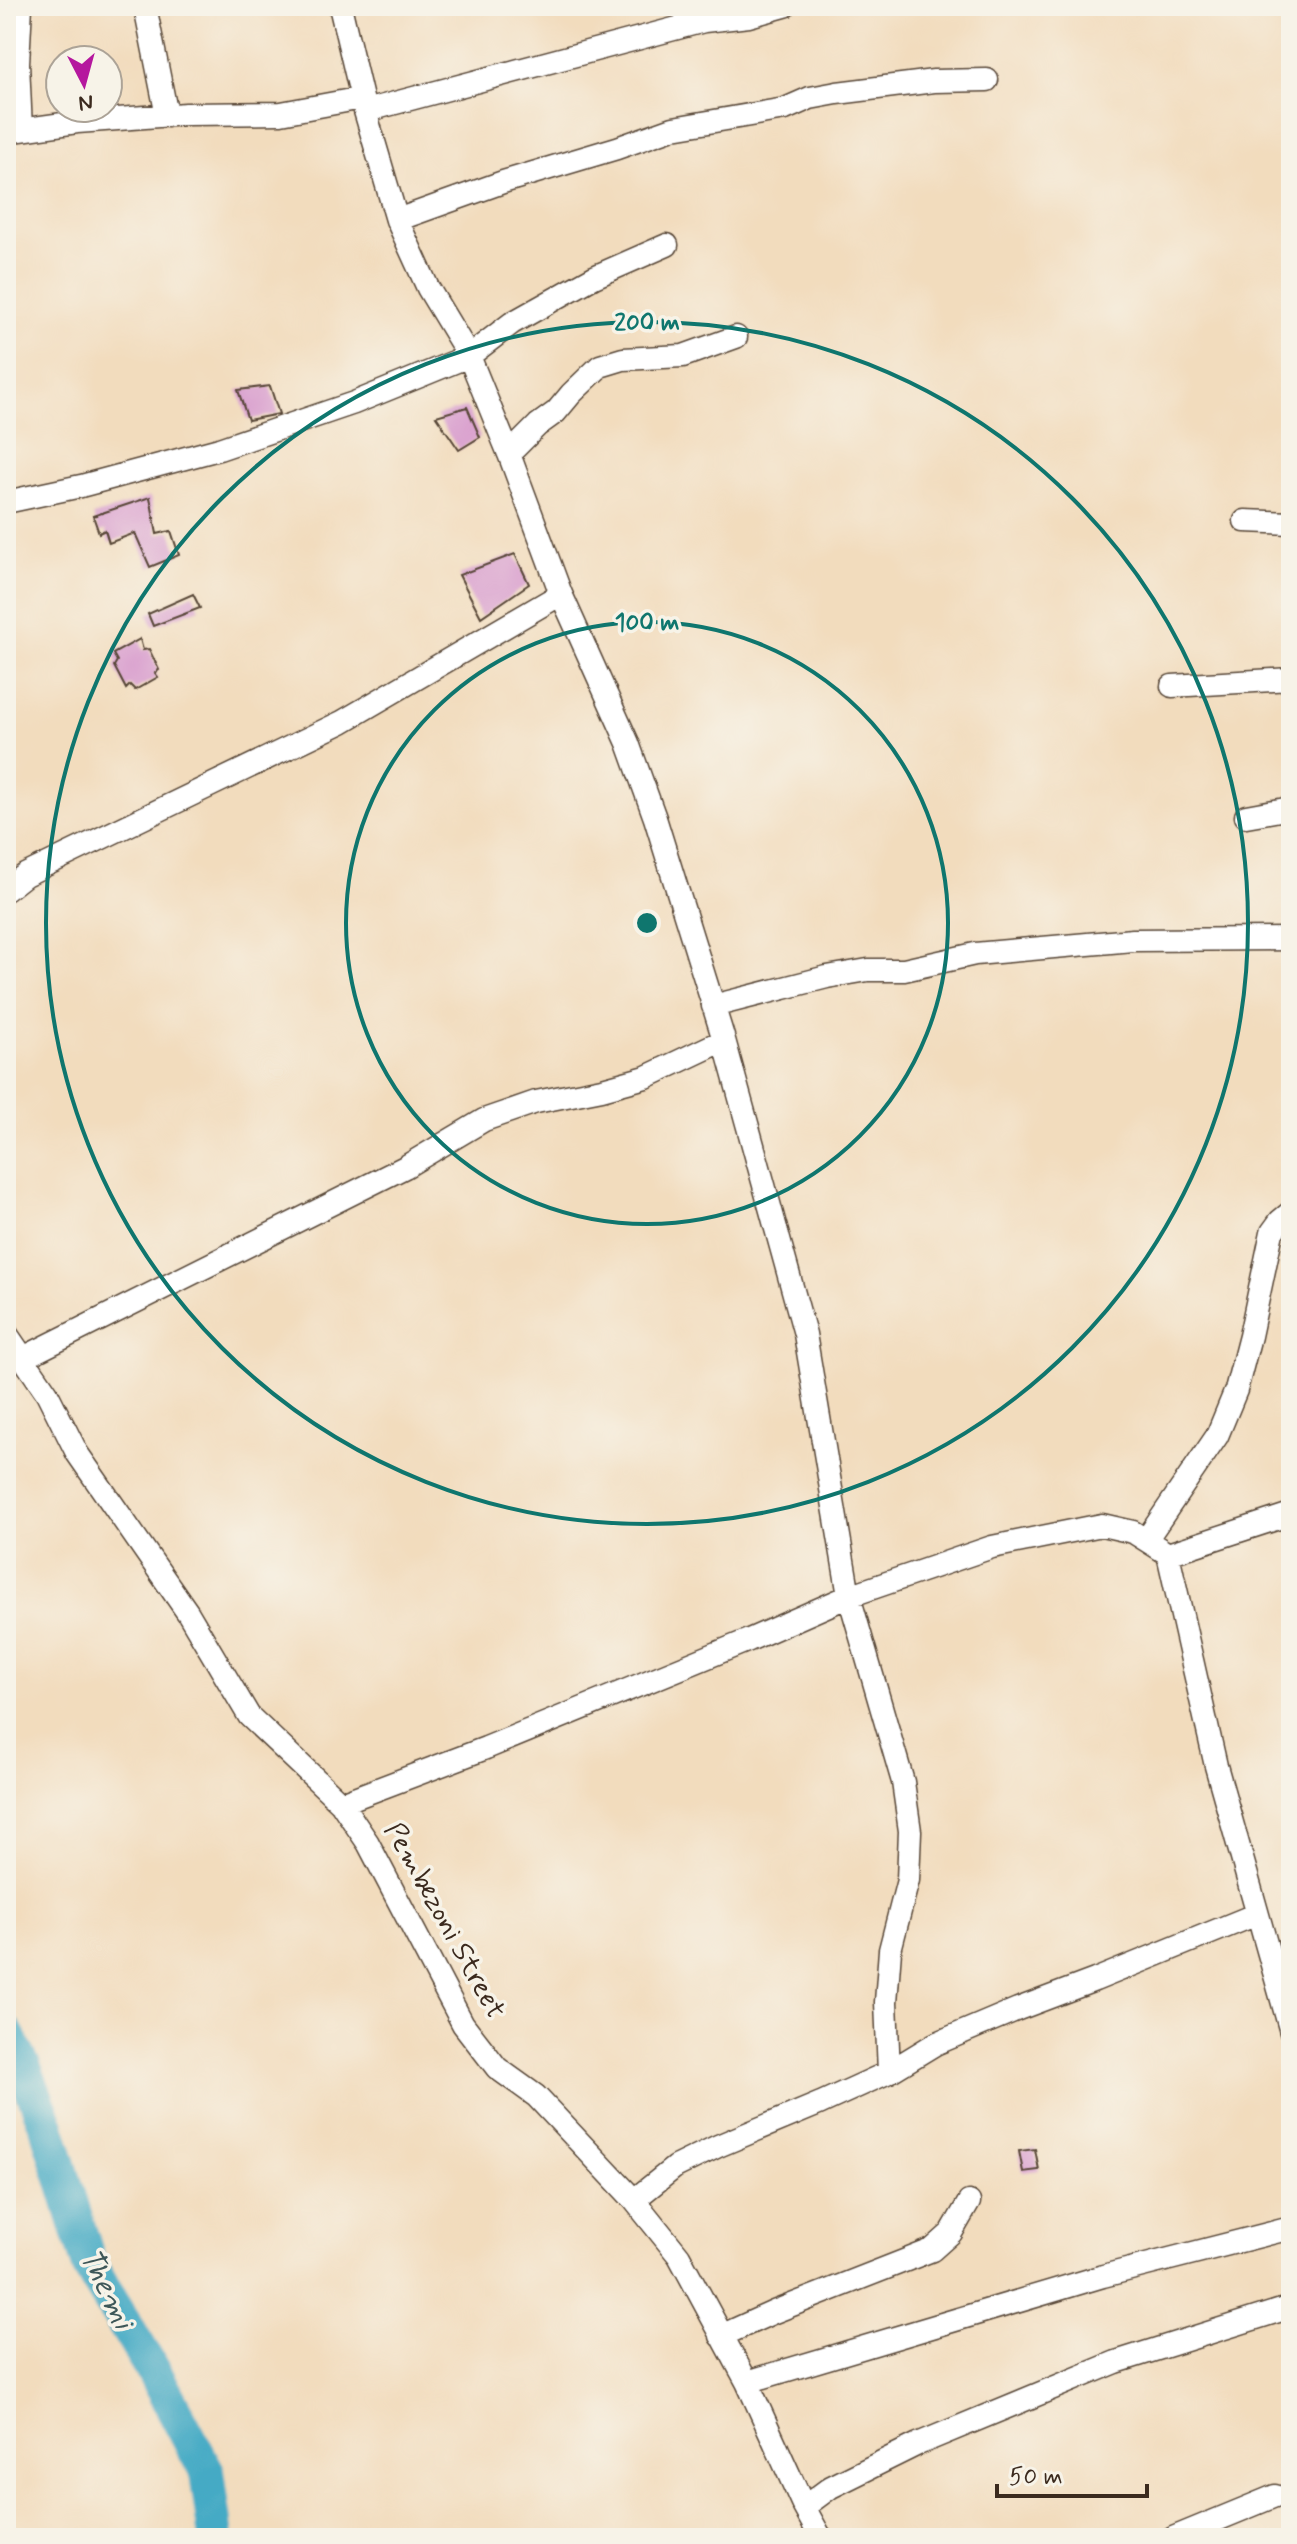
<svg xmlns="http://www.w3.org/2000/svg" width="1297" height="2544" font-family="Mynerve,sans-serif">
	<rect width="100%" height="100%" fill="#f7f3e8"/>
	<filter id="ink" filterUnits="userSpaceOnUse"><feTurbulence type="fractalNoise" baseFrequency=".0125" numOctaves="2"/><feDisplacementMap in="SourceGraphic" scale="16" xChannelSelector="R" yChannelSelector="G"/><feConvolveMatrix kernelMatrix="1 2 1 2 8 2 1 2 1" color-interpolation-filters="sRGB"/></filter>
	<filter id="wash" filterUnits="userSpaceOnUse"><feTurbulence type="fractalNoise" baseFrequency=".006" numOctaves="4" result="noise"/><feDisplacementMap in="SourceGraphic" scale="32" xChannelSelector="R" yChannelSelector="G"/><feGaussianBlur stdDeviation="1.8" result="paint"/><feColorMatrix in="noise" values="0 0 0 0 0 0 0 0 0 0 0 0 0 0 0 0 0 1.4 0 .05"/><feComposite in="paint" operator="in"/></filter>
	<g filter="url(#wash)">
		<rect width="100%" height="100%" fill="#f2dcbd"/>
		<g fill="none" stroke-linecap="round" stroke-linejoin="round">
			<path stroke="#45aac5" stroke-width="36" d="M6 2033 24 2068 48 2129 90 2267 155 2374 207 2472 216 2538"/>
		</g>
		<g id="blocks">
			<path fill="#d89ccd" d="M270 386 279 414 248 420 238 390Z
				M467 407 480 437 459 450 436 416Z
				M150 497 157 534 171 531 179 555 150 567 135 533 109 543 105 530 99 533 93 516Z
				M515 554 529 584 481 617 459 575Z
				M193 594 200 608 153 626 148 614Z
				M140 639 143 650 149 649 159 670 155 673 158 677 135 690 130 685 126 689 114 666 117 661 113 654Z
				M1035 2149 1039 2170 1023 2172 1019 2151Z"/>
		</g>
	</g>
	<g filter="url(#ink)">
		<use href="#blocks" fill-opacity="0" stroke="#564536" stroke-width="2"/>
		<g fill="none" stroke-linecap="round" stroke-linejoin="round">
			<defs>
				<path id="minor" d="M21 6 18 63 21 130
					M145 6 167 116
					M340 6 365 111 397 220 428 288 469 356 509 454 561 594 628 743 655 818 724 1040 805 1334 849 1596 903 1782 910 1831 908 1880 890 1950 886 2002 889 2072
					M365 111 704 21 749 16 785 6
					M6 132 77 122 186 114 281 113 362 98
					M397 220 503 182 617 148 673 128 785 109 810 98 837 93 934 81 987 80
					M509 454 538 425 556 412 571 394 600 366 623 359 683 356 736 337
					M6 502 81 486 219 449 354 403 469 356 512 323 594 277 667 245
					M1245 521 1291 523
					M1172 686 1291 679
					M1246 816 1291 808
					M6 890 25 875 342 722 561 594
					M713 1006 827 977 868 970H904L975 954 1133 940 1291 939
					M6 1333 47 1393 77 1453 188 1613 249 1716 341 1803 368 1843 463 2024 497 2068 536 2096 634 2200 679 2256 747 2382 804 2507 821 2538
					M23 1358 405 1167 484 1120 536 1102 602 1089 646 1077 724 1040
					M1146 1540 1217 1436 1236 1390 1250 1336 1272 1232 1280 1221 1291 1212
					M1168 1554 1216 1766 1291 2032
					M341 1803 486 1748 749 1640 849 1596 992 1547 1102 1525 1133 1532 1168 1554 1291 1514
					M634 2200 675 2167 718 2146 821 2103 889 2072 935 2044 1018 2009 1095 1980 1257 1914
					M721 2336 774 2312 932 2250 951 2233 969 2202
					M747 2382 1103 2276 1291 2228
					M804 2507 831 2487 918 2444 1116 2362 1291 2307
					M1173 2538 1275 2496"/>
			</defs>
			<use href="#minor" stroke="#564536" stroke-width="25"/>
			<use href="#minor" stroke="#fff" stroke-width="22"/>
		</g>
	</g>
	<g fill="none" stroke="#0f766e" stroke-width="4">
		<circle cx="647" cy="923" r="301"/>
		<circle cx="647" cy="923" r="601"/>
	</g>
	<g text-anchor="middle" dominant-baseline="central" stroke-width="7" stroke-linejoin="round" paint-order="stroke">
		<g font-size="28" fill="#3b2a1e" stroke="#f7f3e8">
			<text transform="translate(444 1921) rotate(61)">Pembezoni Street</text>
		</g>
		<g font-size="30" font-style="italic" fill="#3e5758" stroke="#f7f3e8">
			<text transform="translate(106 2289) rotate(64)">Themi</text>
		</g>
	</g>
	<circle cx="647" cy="923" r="12" fill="#0f766e" stroke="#f7f3e8" stroke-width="4"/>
	<g font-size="24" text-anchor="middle" font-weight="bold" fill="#0f766e" stroke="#f7f3e8" stroke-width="7" stroke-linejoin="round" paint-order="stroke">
		<text x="647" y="330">200 m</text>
		<text x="647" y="630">100 m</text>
	</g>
	<rect width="1297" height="2544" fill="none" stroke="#f7f3e8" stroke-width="32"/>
	<g transform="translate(84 84) rotate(174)"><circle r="38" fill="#f7f3e8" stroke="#aca397" stroke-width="2"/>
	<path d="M0-6L14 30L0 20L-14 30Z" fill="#b5179e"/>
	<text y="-12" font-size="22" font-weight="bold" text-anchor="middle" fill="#3b2a1e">N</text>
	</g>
	<path d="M997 2484v12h150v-12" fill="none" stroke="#3b2a1e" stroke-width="4"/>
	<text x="1009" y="2484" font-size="24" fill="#3b2a1e" stroke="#f7f3e8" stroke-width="6" paint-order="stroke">50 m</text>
</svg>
